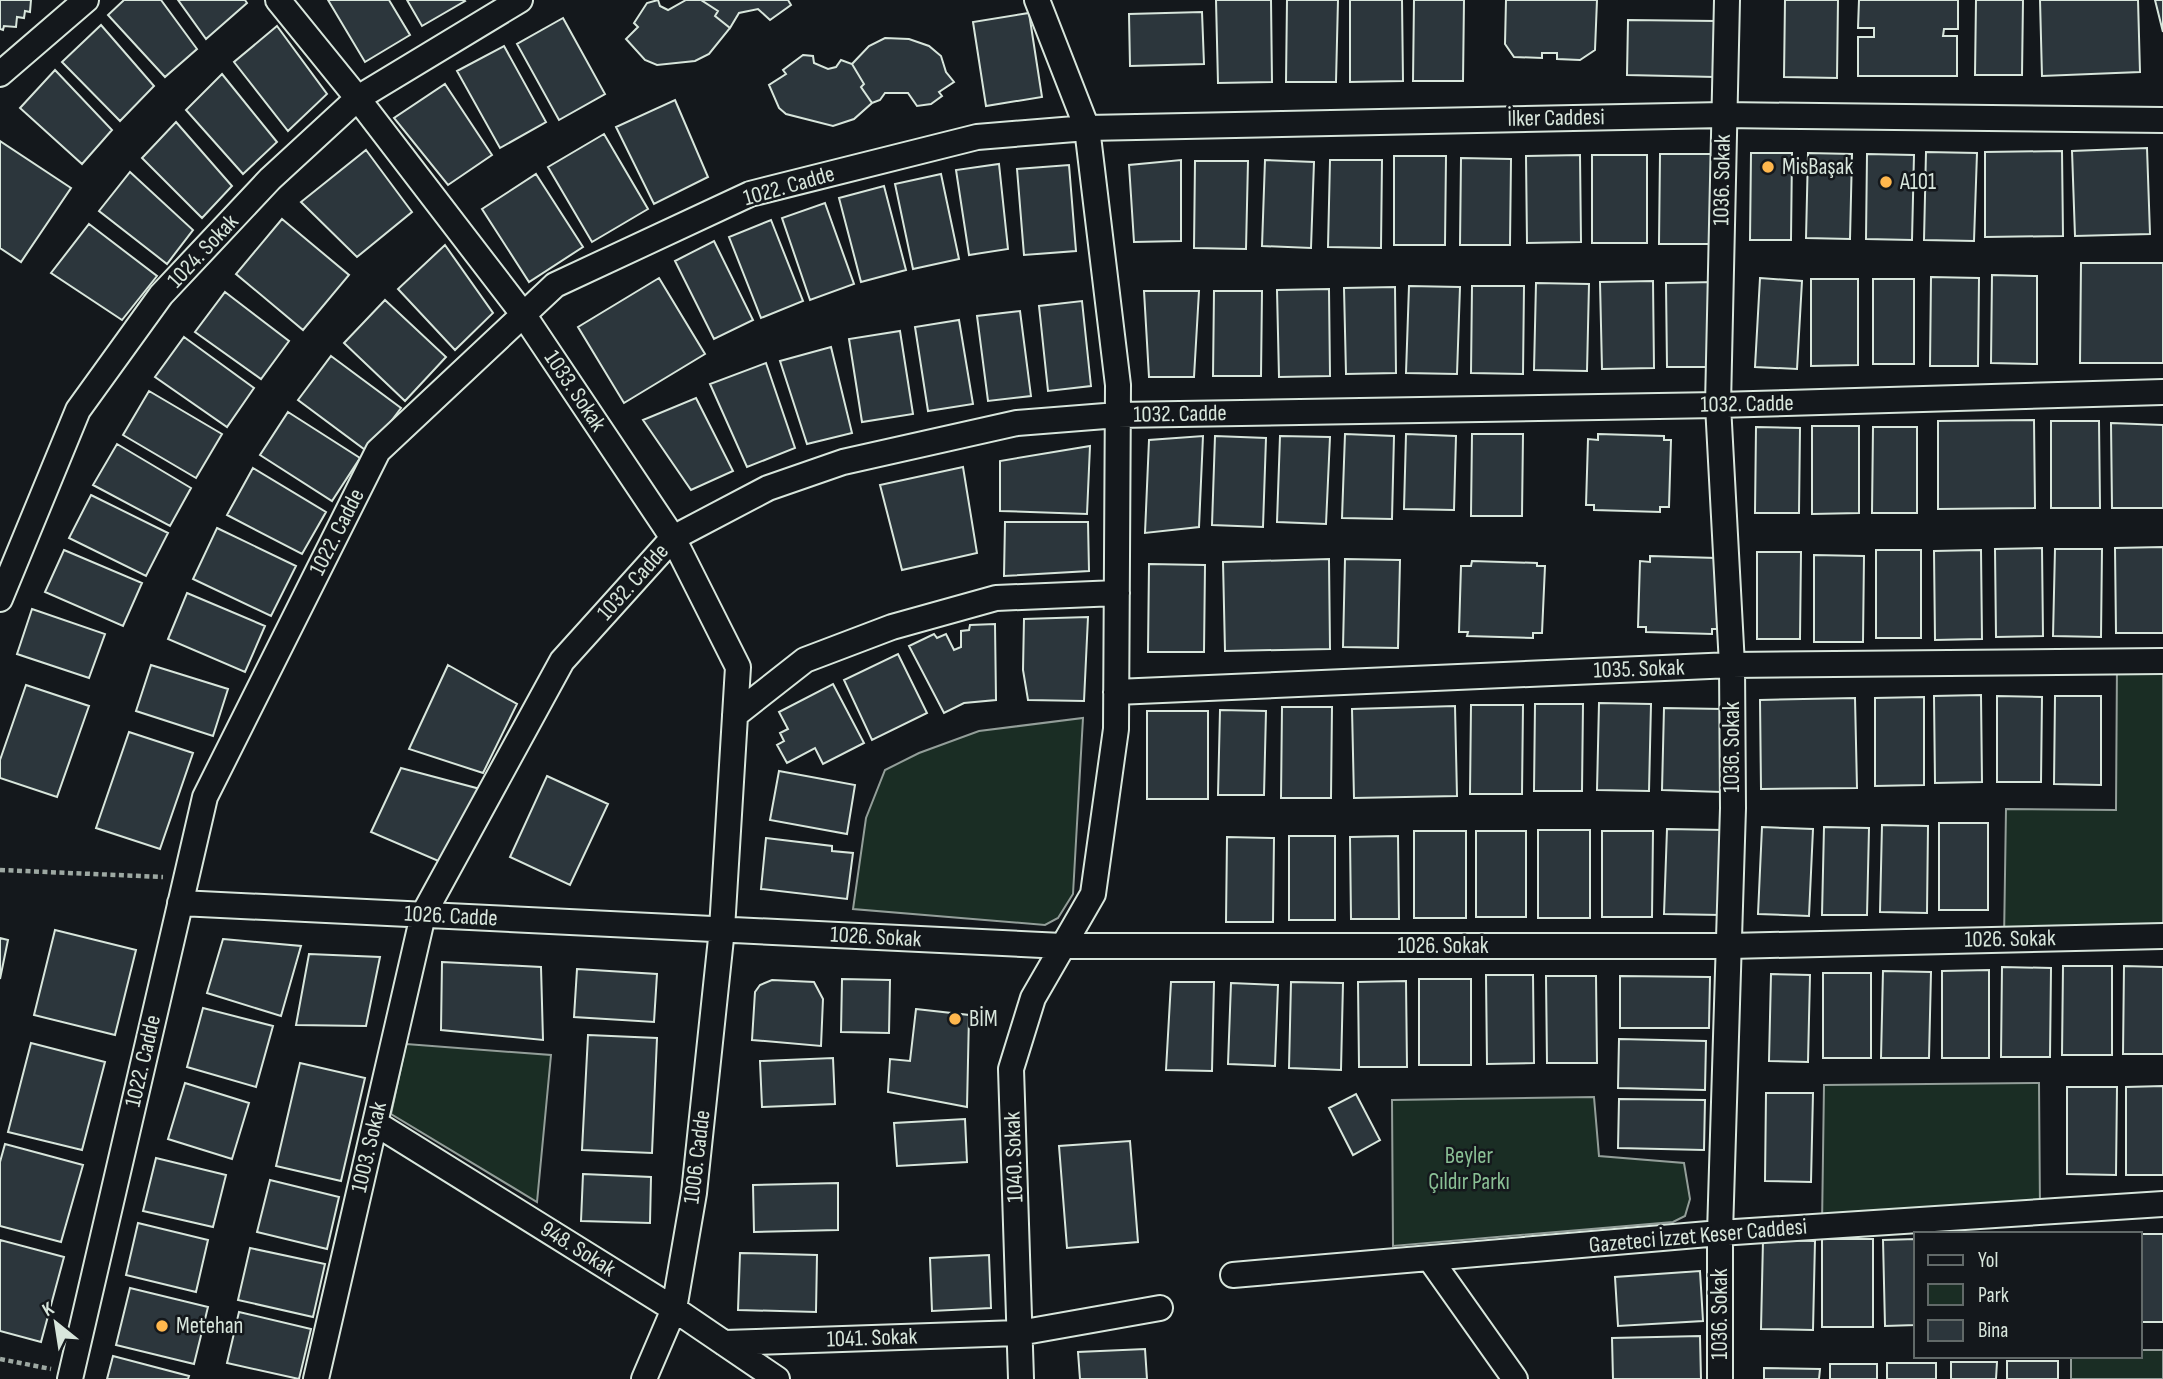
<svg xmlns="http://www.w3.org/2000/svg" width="2163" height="1379" font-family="'Sofia Sans Condensed',sans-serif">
	<rect width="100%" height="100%" fill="#14181c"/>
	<path fill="#1a2d24" stroke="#939e99" stroke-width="2" d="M2163 661V936L2004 940 2006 809 2116 810 2117 662Z
		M1083 718 1073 894 1058 918 1045 925 853 909 866 818 885 770 919 753 979 731Z
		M406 1044 551 1055 537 1202 391 1114Z
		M2039 1083 2040 1212 1822 1226 1824 1085Z
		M1594 1097 1599 1156 1684 1163 1690 1199 1685 1216 1673 1222 1393 1246 1392 1100Z
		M2140 1350H2163V1379H2071V1356H2140Z"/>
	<path fill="#2c363c" stroke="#d8e6dc" stroke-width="2" d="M0 0H31L30 12 25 11 24 18 17 17 16 27 4 26 3 30 0 29Z
		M124 0H161L197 49 165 77 108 15Z
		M178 0H245L247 3 206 39Z
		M328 0H389L410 35 365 62Z
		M407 0H464L465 1 422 26Z
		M658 0 660 6 668 10 686 0H701L718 11 715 16 730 28 709 54 695 61 657 65 645 60 626 39 638 27 634 23 647 3Z
		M701 0H788L791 5 770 20 758 9 739 13 730 28 715 16 718 11Z
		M1216 0H1271L1272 82 1218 83Z
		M1287 0H1338L1336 82H1286Z
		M1350 0H1402L1403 81 1350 82Z
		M1414 0H1464L1463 81H1413Z
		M1506 0H1597L1595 50 1580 60 1557 59V53H1542V58L1514 57 1505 44Z
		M1785 0H1838L1837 78 1784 77Z
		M1859 0H1958V29H1944L1943 36H1957V76H1858V37H1874V28H1858Z
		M1976 0H2023L2022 75H1975Z
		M2040 0H2138L2140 72 2042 76Z
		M2155 0H2163V32Z
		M1202 12 1204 64 1130 66 1129 14Z
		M1029 13 1042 97 986 106 973 22Z
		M563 18 605 94 559 120 517 44Z
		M1628 20 1716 21 1715 77 1627 75Z
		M101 25 154 86 120 121 62 62Z
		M277 26 327 94 288 131 234 62Z
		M885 38 909 39 929 46 941 56 946 72 954 82 939 92 942 96 931 104 917 106 908 93H885L880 100 872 103 861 87 864 84 852 64 869 46Z
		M504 46 546 122 500 148 457 71Z
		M803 55 813 56 814 63 828 69 836 67 841 60 852 64 864 84 861 87 872 103 854 119 833 126 786 114 779 108 769 85 786 74 783 70Z
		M55 70 112 130 82 164 20 108Z
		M222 74 277 142 243 174 186 110Z
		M445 84 492 155 448 185 394 118Z
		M675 100 708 177 654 204 616 127Z
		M176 122 232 186 202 218 142 158Z
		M604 134 648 209 592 242 548 167Z
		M0 141 71 188 21 262 0 248Z
		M2147 148 2150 234 2075 236 2072 151Z
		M366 150 412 212 357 257 301 202Z
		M2062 151 2063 236 1985 237V152Z
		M1926 152 1977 153 1974 241 1924 240Z
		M1751 153H1792L1791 240H1750Z
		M1808 153 1852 154 1850 239 1806 238Z
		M1660 154H1712L1711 244H1659Z
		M1867 154 1914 155 1912 240 1866 239Z
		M1580 155 1581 242 1527 243 1526 156Z
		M1592 155H1647V243H1592Z
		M1394 156H1446L1445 245H1394Z
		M1461 158 1511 159 1510 245H1460Z
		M1181 160V241L1134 242 1129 165Z
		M1265 160 1314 162 1311 248 1262 246Z
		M1330 160H1382L1381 248 1328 247Z
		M1195 161H1248L1246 249 1194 248Z
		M999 164 1008 249 969 255 956 170Z
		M1069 165 1076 251 1024 255 1017 169Z
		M130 172 193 230 167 264 99 211Z
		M536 174 583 247 529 282 482 209Z
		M941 174 959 259 913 269 895 184Z
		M884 186 906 270 861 282 839 198Z
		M825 203 854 284 810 300 782 218Z
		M282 219 349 275 303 330 236 274Z
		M771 220 803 301 761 318 729 237Z
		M89 224 157 276 122 320 51 273Z
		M714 241 753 320 714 339 675 261Z
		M445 245 493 313 455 350 398 289Z
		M2081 263H2163V363H2080Z
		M1992 275 2037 276V364L1991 363Z
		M1931 277 1979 278 1978 366H1930Z
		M659 278 705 354 624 403 578 327Z
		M1760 278 1802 281 1797 369 1755 367Z
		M1811 279H1858V365L1811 366Z
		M1873 279H1914V364H1873Z
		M1653 281 1654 368 1602 369 1600 282Z
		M1714 282V367H1667L1666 283Z
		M1536 283 1589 284 1587 371 1534 370Z
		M1409 286 1460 287 1457 374 1406 373Z
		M1472 286H1524L1523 374 1471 373Z
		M1395 287 1396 373 1346 374 1344 288Z
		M1329 289 1330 376 1279 377 1277 290Z
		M1144 291H1199L1194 377H1149Z
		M1214 291H1262L1261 376H1213Z
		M225 292 289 341 261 379 195 332Z
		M385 300 446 357 405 401 344 343Z
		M1082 301 1091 386 1048 391 1039 306Z
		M1020 311 1031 396 988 401 977 316Z
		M959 320 973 404 928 411 915 327Z
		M900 331 913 414 862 422 849 339Z
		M184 337 254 388 227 427 155 377Z
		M831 347 852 433 807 444 780 361Z
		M331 356 401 408 368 452 298 400Z
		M766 363 795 448 747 467 710 384Z
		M149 391 222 434 196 478 123 435Z
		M696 398 733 471 691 490 643 420Z
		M288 412 360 458 332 501 260 455Z
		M2034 420 2035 508 1938 509V421Z
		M2051 421H2099L2100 508H2051Z
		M2111 423 2163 425V508H2112Z
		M1812 426H1859V513L1812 514Z
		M1756 427 1800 428 1799 513H1755Z
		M1873 427H1917V513H1872Z
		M1345 434 1394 436 1392 519 1342 518Z
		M1406 434 1456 436 1454 510 1404 509Z
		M1472 434H1523L1522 516H1471Z
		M1598 434 1664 436V440H1671L1669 507H1660V512L1594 510V505H1586L1588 439 1598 440Z
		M1203 436 1199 527 1145 533 1149 440Z
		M1215 436 1266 438 1263 527 1212 525Z
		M1280 436 1330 437 1326 524 1277 522Z
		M117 444 191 488 170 526 93 485Z
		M1090 446 1087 514 1000 511V461Z
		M963 467 977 553 902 570 880 485Z
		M253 468 326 512 302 554 227 515Z
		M91 495 168 533 146 576 69 538Z
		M1005 522H1088L1089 571 1004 576Z
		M217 528 296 566 271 616 193 579Z
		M2163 547V633H2116L2115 548Z
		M2042 548 2043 636 1996 637 1995 549Z
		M2055 549H2102L2101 637 2053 636Z
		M64 550 142 583 123 626 45 592Z
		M1876 550H1921V638H1876Z
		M1981 550 1982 639 1935 640 1934 551Z
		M1757 552H1801L1800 639H1757Z
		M1814 555 1864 556 1863 642H1814Z
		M1650 556 1716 558 1721 629H1712V634L1646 632V627H1638L1640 561 1650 562Z
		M1329 559 1330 649 1225 651 1223 562Z
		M1345 559 1400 560 1398 648 1343 647Z
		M1472 561 1537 563V566H1545L1542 633H1533V638L1467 636 1468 632H1459L1461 566H1471Z
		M1149 564 1205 565 1204 652H1148Z
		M187 593 265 626 245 672 168 639Z
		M32 609 105 634 89 678 17 654Z
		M1088 617 1084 701 1028 700 1023 670 1024 619Z
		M995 624 996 700 964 703 944 713 909 646 934 634 937 638 946 634 954 650 961 647V631L969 630 970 625Z
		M898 654 927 713 872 740 844 680Z
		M151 665 228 689 213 736 136 711Z
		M448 665 517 704 483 773 409 749Z
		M833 684 864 743 823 764 815 748 787 763 777 745 784 741 780 733 788 729 779 712Z
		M26 685 89 706 57 797 0 778V760Z
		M1981 695 1982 782 1935 783 1934 696Z
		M1997 696 2042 697 2041 782H1997Z
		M2055 696H2101V785L2054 784Z
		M1924 697V785L1875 786V698Z
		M1855 698 1857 788 1761 789 1760 700Z
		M1599 703 1651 704 1649 791 1597 790Z
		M1535 704H1583L1582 791H1534Z
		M1471 705H1523L1522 794H1470Z
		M1455 706 1457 796 1354 798 1352 709Z
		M1282 707H1332L1331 798H1281Z
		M1664 708 1723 709 1721 792 1662 790Z
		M1220 710 1266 711 1264 795H1218Z
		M1147 711H1208V799H1147Z
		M129 732 193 753 160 849 96 828Z
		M401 768 480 789 443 863 371 832Z
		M779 771 855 785 847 834 770 820Z
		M547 776 608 804 570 885 510 857Z
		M1939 823H1988V910H1939Z
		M1882 825 1928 826 1927 913 1880 912Z
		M1762 827 1813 829 1809 916 1758 914Z
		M1824 827 1869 828 1867 915H1822Z
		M1667 829 1723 830 1721 915 1664 914Z
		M1538 830H1590V918H1538Z
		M1414 831H1466V918H1414Z
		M1476 831H1526V917H1476Z
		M1602 831H1653L1652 917H1602Z
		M1289 836H1335V920H1289Z
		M1398 836 1399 919H1351L1350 837Z
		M1227 837 1274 838 1273 922H1226Z
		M766 838 832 846V851L853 853 847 899 761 889Z
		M55 930 136 950 115 1035 34 1015Z
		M0 938 8 940 0 979Z
		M223 939 301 946 281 1016 207 993Z
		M309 954 380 957 366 1026 296 1025Z
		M442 962 541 967 543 1040 441 1030Z
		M2063 966H2112V1055H2062Z
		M2124 966 2163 967V1054H2123Z
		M2002 967 2051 968 2050 1057H2001Z
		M577 969 657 974 654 1022 574 1017Z
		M1989 970V1058H1942V971Z
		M1883 971 1931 972 1929 1058H1881Z
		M1823 973H1871V1058H1823Z
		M1771 974 1810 975 1808 1062 1769 1061Z
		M1486 975H1533L1534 1063 1487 1064Z
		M1546 976H1596L1597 1063H1547Z
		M1620 976 1710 977 1709 1028H1620Z
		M842 979 890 980 889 1033 841 1032Z
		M1419 979H1471V1065H1419Z
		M772 980 814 982 823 999 821 1046 752 1040 755 992 760 985Z
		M1406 981 1407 1067H1359L1358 982Z
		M1171 982H1214L1212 1071 1166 1070Z
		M1291 982 1343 983 1341 1070 1289 1068Z
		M1231 983 1278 985 1275 1066 1228 1064Z
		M203 1008 273 1026 256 1087 187 1067Z
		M916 1009 969 1015 967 1107 888 1092 890 1059 910 1061Z
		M588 1035 657 1038 652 1153 582 1150Z
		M1619 1039 1706 1041 1705 1090 1618 1088Z
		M31 1043 105 1062 82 1150 8 1132Z
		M833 1058 835 1104 762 1107 760 1061Z
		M300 1063 365 1078 341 1181 276 1166Z
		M185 1083 249 1103 232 1159 168 1139Z
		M2163 1086V1175H2126V1087Z
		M2067 1087H2117L2116 1175 2067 1174Z
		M1766 1093H1813L1811 1182 1765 1181Z
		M1356 1094 1380 1140 1353 1155 1329 1108Z
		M1619 1099 1705 1100 1704 1150 1618 1148Z
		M965 1119 967 1162 897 1166 894 1123Z
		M1130 1141 1138 1242 1067 1248 1059 1146Z
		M5 1144 83 1165 61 1242 0 1226V1162Z
		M156 1158 226 1175 213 1227 143 1211Z
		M583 1174 651 1177 650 1223 581 1221Z
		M270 1180 339 1197 327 1249 257 1232Z
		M838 1183V1230L754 1232 753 1185Z
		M138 1223 208 1240 196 1292 126 1275Z
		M2140 1234H2163V1322H2140Z
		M1822 1239H1873V1327H1822Z
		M1916 1239V1325L1885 1326 1883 1240Z
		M0 1240 64 1257 41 1342 0 1331Z
		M1763 1240 1815 1241 1813 1330 1761 1329Z
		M250 1248 325 1264 313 1317 238 1300Z
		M740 1253 817 1255 816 1312 738 1310Z
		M989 1255 991 1308 932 1311 930 1258Z
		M1700 1271 1703 1321 1618 1326 1615 1277Z
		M130 1288 208 1307 194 1364 116 1345Z
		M239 1312 311 1329 299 1379 227 1363Z
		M1700 1336 1701 1379H1613L1612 1338Z
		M1145 1349 1147 1379H1080L1078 1352Z
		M113 1356 189 1376 188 1379H107Z
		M2007 1361H2058V1379H2007Z
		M1951 1362H1997L1996 1379H1951Z
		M1887 1363H1936V1379H1887Z
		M1830 1364H1877V1379H1830Z
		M1764 1368 1820 1369 1819 1379H1764Z"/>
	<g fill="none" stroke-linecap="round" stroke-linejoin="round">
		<defs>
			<path id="minor" d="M278 0 355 95 523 314 673 538 738 667 722 929 694 1193 674 1309 644 1379
				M0 74 86 0
				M0 599 78 410 161 295 270 179 358 98 520 0
				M1116 692 1732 665 2163 661
				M735 715 805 660 892 627 996 598 1117 593
				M180 903 1062 946H1730L2163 936
				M375 1123 674 1309 777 1379
				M1430 1259 1515 1379
				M1233 1275 1720 1233 2163 1204
				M724 1343 1019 1333 1160 1308
				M70 1379 205 797 378 451 555 285 750 194 977 137 1087 128 1723 115 2163 120
				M316 1379 423 915 562 661 673 538 768 488 843 462 1017 423 1118 415 1718 405 2163 392
				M1021 1379 1011 1069 1033 998 1093 894 1116 729 1118 385 1087 128 1037 0
				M1720 1379V1233L1733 808 1732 665 1718 405 1727 0"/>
		</defs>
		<use href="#minor" stroke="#d8e6dc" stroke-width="28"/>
		<path stroke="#9da8a2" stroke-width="4.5" stroke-dasharray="5 3.5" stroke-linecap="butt" d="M0 870 163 877
			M0 1359 51 1369"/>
		<use href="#minor" stroke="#14181c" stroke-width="24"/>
	</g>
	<g fill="#ffb74d" stroke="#14181c" stroke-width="2.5">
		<circle cx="1768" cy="167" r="7"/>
		<circle cx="1886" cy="182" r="7"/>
		<circle cx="955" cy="1019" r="7"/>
		<circle cx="162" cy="1326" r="7"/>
	</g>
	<g text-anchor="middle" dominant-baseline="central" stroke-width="5" stroke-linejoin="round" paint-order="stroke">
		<g font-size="23" fill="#d8e6dc" stroke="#14181c">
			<text transform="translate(1556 118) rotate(-1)">İlker Caddesi</text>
			<text transform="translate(1722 180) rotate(-89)">1036. Sokak</text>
			<text transform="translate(789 186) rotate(-16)">1022. Cadde</text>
			<text transform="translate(203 251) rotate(-47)">1024. Sokak</text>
			<text transform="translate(575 391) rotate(56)">1033. Sokak</text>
			<text transform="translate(1747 404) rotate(-1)">1032. Cadde</text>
			<text transform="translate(1180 414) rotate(-1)">1032. Cadde</text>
			<text transform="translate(337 532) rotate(-63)">1022. Cadde</text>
			<text transform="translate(633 582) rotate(-48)">1032. Cadde</text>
			<text transform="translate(1639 669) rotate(-2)">1035. Sokak</text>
			<text transform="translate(1732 747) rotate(-90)">1036. Sokak</text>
			<text transform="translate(451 916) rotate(3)">1026. Cadde</text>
			<text transform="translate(876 937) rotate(3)">1026. Sokak</text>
			<text transform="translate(2010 939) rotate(-1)">1026. Sokak</text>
			<text x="1443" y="946">1026. Sokak</text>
			<text transform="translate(143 1061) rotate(-77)">1022. Cadde</text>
			<text transform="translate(369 1147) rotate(-77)">1003. Sokak</text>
			<text transform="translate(697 1157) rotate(-83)">1006. Cadde</text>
			<text transform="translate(1014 1157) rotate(-92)">1040. Sokak</text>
			<text transform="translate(1698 1236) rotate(-5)">Gazeteci İzzet Keser Caddesi</text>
			<text transform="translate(578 1249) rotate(32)">948. Sokak</text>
			<text transform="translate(1720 1314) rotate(-90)">1036. Sokak</text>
			<text transform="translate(872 1338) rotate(-2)">1041. Sokak</text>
		</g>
		<g font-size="23" fill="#d8e6dc" stroke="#14181c" text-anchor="start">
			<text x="1782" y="167">MisBaşak</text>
			<text x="1900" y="182">A101</text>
			<text x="969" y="1019">BİM</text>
			<text x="176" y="1326">Metehan</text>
		</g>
		<g font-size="23" fill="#8ac095" stroke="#14181c">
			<text x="1469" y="1156">Beyler<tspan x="1469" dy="26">Çıldır Parkı</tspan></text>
		</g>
	</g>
	<rect x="1914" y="1232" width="228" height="126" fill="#14181c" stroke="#626a69" stroke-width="2"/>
	<rect x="1928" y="1255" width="35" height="10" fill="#14181c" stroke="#626a69" stroke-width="2"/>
	<text x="1978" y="1267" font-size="21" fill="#d8e6dc">Yol</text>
	<rect x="1928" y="1284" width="35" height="21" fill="#1a2d24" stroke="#626a69" stroke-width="2"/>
	<text x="1978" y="1302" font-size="21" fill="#d8e6dc">Park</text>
	<rect x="1928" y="1320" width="35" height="21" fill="#2c363c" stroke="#626a69" stroke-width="2"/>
	<text x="1978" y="1337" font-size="21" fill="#d8e6dc">Bina</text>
	<g transform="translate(56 1323) rotate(330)" stroke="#14181c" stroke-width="5" paint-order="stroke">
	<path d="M0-5L12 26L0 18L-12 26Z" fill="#d8e6dc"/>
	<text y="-10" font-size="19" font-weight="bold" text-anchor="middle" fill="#d8e6dc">K</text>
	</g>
</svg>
